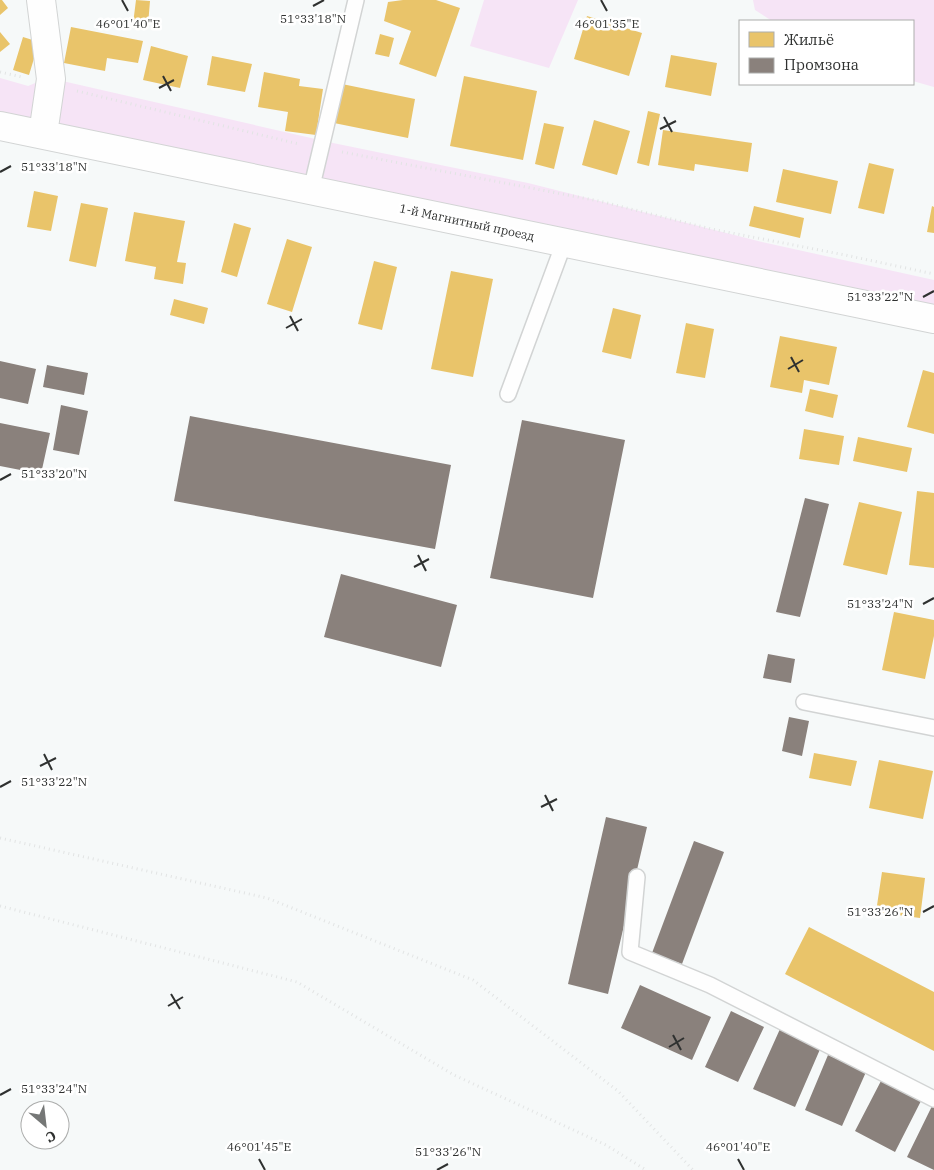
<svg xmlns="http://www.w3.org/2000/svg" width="934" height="1170" font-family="'IBM Plex Serif',serif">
	<rect width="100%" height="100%" fill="#f6f9f9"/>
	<path fill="#f6e4f6" d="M484 0H578L549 68 470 46Z
		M753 0H934V87L913 81V21H772L755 10Z
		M0 78 28 86 45 79 30 123 0 117Z
		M58 80 333 143 528 183 762 242 934 280V307L55 126Z"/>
	<path fill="#e9c46a" d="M0 0H2L8 8 0 15Z
		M136 0 150 1 148 25 133 24Z
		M403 0H436L460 8 436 77 399 64 411 31 384 21 388 2Z
		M587 16 642 33 629 76 574 59Z
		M71 27 143 41 138 63 107 58 105 71 64 63Z
		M0 32 10 44 0 52Z
		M380 34 394 38 389 57 375 54Z
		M23 37 39 42 29 75 13 70Z
		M151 46 188 56 180 88 143 80Z
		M671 55 717 63 711 96 665 87Z
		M212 56 252 64 245 92 207 85Z
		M264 72 300 79 299 86 323 89 316 135 285 131 288 112 258 107Z
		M464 76 537 91 523 160 450 146Z
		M342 84 415 99 408 138 334 123Z
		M648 111 660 114 649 166 637 163Z
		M594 120 630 131 617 175 582 165Z
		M544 123 564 127 554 169 535 164Z
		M663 130 752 143 748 172 695 164 694 171 658 165Z
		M869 163 894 169 884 214 858 208Z
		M783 169 838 181 831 214 776 202Z
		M34 191 58 196 51 231 27 227Z
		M81 203 108 208 96 267 69 261Z
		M754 206 804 218 800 238 749 226Z
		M932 206 934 207V233L927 232Z
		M134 212 185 221 177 262 186 263 183 284 154 279 156 267 125 261Z
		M234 223 251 228 237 277 221 272Z
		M287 239 312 247 292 312 267 304Z
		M374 261 397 267 382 330 358 324Z
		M451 271 493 279 473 377 431 369Z
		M174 299 208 308 204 324 170 315Z
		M613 308 641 315 631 359 602 352Z
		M686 323 714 329 705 378 676 373Z
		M780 336 837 347 829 385 804 380 802 393 770 387Z
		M923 370 934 373V434L907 427Z
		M810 389 838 395 833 418 805 411Z
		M804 429 844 436 839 465 799 459Z
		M858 437 912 448 907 472 853 461Z
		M917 491 934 493V568L909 565Z
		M859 502 902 512 887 575 843 565Z
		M894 612 934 620V636L925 679 882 670Z
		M814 753 857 761 851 786 809 778Z
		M879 760 933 771 923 819 869 808Z
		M882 872 925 878 920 918 876 912Z
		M809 927 934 992V1051L785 974Z"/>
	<path fill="#8a817c" d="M0 361 36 369 28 404 0 398Z
		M47 365 88 373 84 395 43 387Z
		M61 405 88 411 79 455 53 450Z
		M190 416 451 465 435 549 174 501Z
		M522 420 625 440 593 598 490 578Z
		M0 423 50 433 41 474 0 466Z
		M805 498 829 504 800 617 776 612Z
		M341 574 457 605 441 667 324 637Z
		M768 654 795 659 791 683 763 678Z
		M789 717 809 721 802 756 782 751Z
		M606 817 647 827 608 994 568 984Z
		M694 841 724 852 682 964 652 953Z
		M640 985 711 1017 692 1060 621 1028Z
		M731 1011 764 1027 738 1082 705 1067Z
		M780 1029 821 1047 795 1107 753 1089Z
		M828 1055 866 1072 842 1126 805 1110Z
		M882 1079 922 1099 895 1152 855 1131Z
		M932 1106 934 1107V1170L907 1157Z"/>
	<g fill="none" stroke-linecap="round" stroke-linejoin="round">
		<defs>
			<path id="service" d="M311 190 356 0
				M508 394 564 243
				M804 702 934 728
				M637 877 630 952 710 985 934 1099"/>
			<path id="minor" d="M41 0 51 79 43 134
				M0 126 934 319"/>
		</defs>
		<use href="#service" stroke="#d2d4d4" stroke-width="18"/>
		<use href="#minor" stroke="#d2d4d4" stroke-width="30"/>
		<path stroke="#e2e4e4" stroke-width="3" stroke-dasharray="1 4" stroke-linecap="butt" d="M0 72 22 77
			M77 91 299 144
			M342 152 599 201 711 229 845 255 934 274
			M0 838 267 898 473 980 618 1091 693 1170
			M0 906 297 982 454 1075 606 1145 646 1170"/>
		<use href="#service" stroke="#fefefe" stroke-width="15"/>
		<use href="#minor" stroke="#fefefe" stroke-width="28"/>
	</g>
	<path fill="none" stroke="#2f3130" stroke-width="2" d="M122 0 128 11M601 0 607 11M313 6 324 0M163 76 171 91M159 88 174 80M664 117 672 132M660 129 676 121M0 172 11 166M923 297 934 291M290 316 298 331M286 328 302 319M791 357 799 372M788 369 803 360M0 480 11 474M418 555 426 571M414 567 429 559M923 604 934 598M44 754 52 770M40 766 56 758M0 787 11 781M545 795 553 811M541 807 557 799M923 912 934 906M171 994 180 1009M168 1006 183 997M673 1035 681 1050M669 1047 684 1038M0 1095 11 1089M259 1159 265 1170M738 1159 744 1170M437 1170 448 1164"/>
	<g text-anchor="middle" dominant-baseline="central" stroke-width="5" stroke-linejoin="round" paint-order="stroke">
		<g font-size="12" fill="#2f3130" stroke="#fff">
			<text transform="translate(467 222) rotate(12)">1-й Магнитный проезд</text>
		</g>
	</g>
	<g font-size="12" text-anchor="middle" fill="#2f3130" stroke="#fff" stroke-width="5" stroke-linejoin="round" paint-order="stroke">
		<text x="313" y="23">51°33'18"N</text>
		<text x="128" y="28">46°01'40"E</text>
		<text x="607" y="28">46°01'35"E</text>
		<text x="54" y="171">51°33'18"N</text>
		<text x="880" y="301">51°33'22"N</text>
		<text x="54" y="478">51°33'20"N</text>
		<text x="880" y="608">51°33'24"N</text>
		<text x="54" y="786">51°33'22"N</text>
		<text x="880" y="916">51°33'26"N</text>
		<text x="54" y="1093">51°33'24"N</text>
		<text x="259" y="1151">46°01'45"E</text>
		<text x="738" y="1151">46°01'40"E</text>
		<text x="448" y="1156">51°33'26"N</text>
	</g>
	<rect x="739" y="20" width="175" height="65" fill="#ffffff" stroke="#acadac"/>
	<rect x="749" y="32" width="25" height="15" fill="#e9c46a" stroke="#acadac"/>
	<text x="784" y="45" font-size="15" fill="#2f3130">Жильё</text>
	<rect x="749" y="58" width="25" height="15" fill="#8a817c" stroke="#acadac"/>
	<text x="784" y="70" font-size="15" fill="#2f3130">Промзона</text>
	<g transform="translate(45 1125) rotate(152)"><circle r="24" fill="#ffffff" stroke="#acadac"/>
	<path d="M0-4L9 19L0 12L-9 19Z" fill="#757776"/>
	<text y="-8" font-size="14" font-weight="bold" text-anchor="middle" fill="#2f3130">С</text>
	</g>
</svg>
